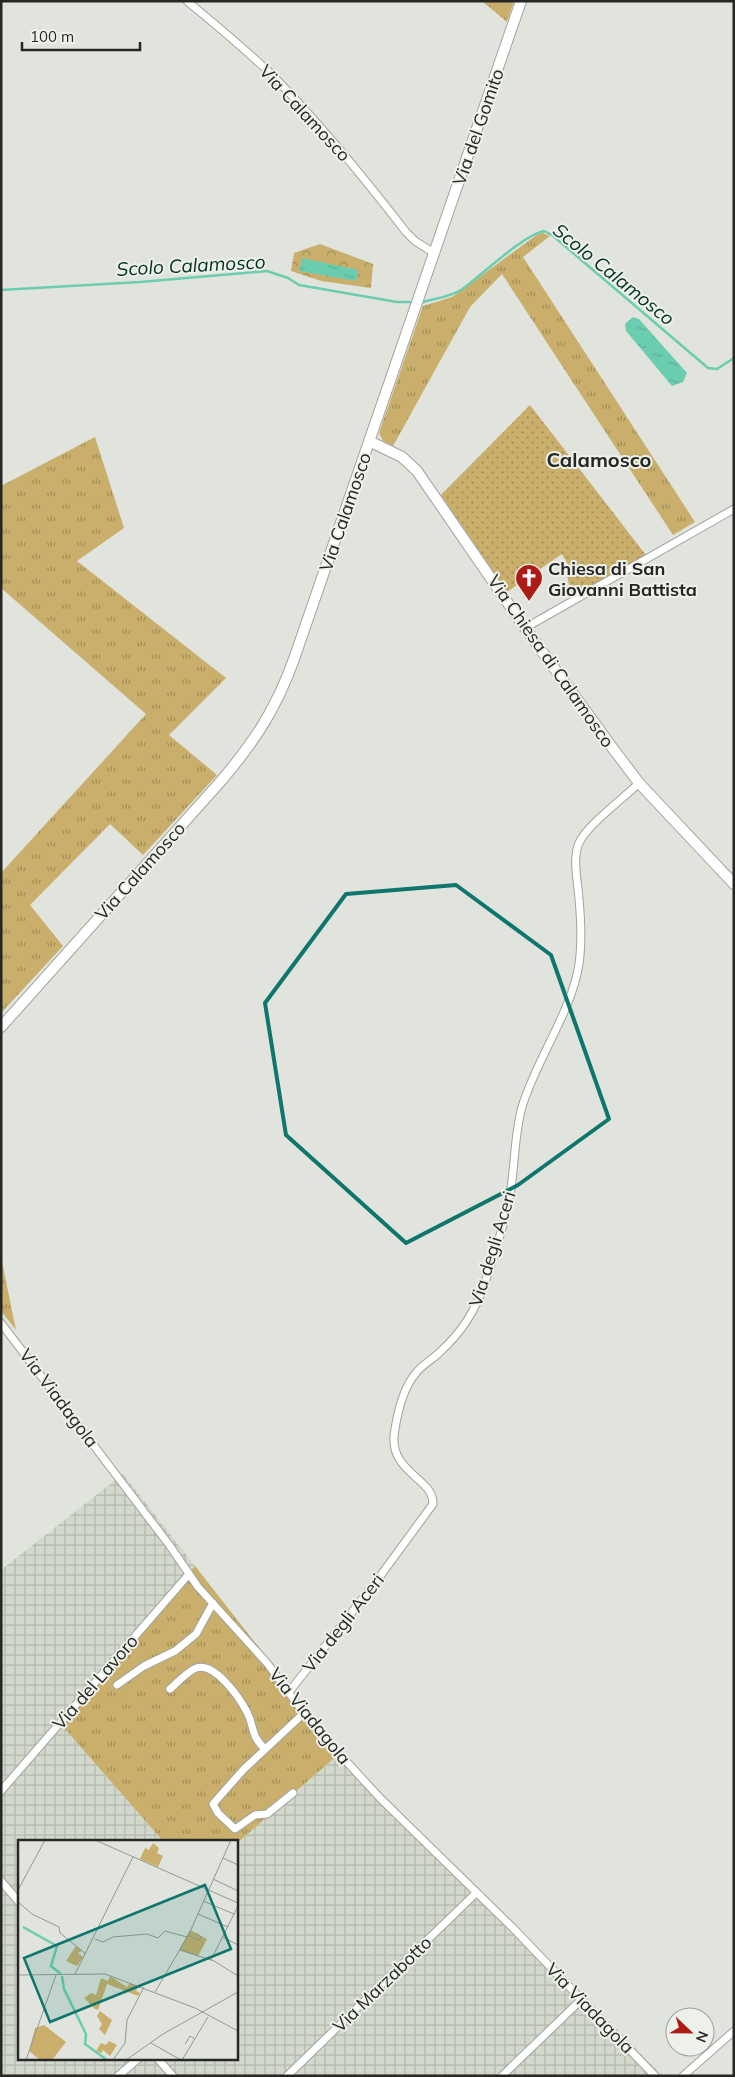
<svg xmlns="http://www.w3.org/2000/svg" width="735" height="2077" font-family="Mulish,sans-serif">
	<defs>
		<pattern id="industrial-grid" width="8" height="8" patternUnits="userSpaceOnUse" patternTransform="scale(1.25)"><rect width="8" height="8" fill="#d2d8cc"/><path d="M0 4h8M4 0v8" fill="none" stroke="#b4b9af"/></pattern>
		<pattern id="grass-tufts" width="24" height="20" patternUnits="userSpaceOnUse" patternTransform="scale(1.25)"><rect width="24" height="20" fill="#c9af6b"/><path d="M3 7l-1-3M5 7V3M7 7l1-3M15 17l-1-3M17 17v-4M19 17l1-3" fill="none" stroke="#a38e58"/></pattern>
		<pattern id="forest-crowns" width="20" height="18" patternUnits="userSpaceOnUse" patternTransform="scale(1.25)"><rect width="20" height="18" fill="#c9af6b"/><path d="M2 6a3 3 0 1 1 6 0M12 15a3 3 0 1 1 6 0" fill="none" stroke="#a38e58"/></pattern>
		<pattern id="garden-dots" width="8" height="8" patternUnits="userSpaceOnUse" patternTransform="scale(1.25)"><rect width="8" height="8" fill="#c9af6b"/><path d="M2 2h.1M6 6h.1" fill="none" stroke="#a38e58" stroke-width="1.8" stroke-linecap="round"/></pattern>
		<pattern id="water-ripples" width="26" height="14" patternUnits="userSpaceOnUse" patternTransform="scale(1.25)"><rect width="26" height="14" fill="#6acdaf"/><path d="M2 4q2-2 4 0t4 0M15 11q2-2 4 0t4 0" fill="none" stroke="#5cb096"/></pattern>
	</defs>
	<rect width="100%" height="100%" fill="#e0e4dd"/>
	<path fill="url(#industrial-grid)" d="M123 1474 195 1566 58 1721 163 1841H19V2058H236V1844L341 1752 663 2076H1V1570Z"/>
	<path fill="url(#grass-tufts)" d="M482 1H514L507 22Z
		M543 233 550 236 523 257 695 522 673 535 502 274 470 307 393 446 383 441 379 433 423 306 452 297 538 234Z
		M95 437 124 528 77 561 226 678 169 735 217 775 143 855 110 824 30 905 63 946 1 1013V873L146 714 1 588V486Z
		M1 1257 16 1330 1 1311Z
		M195 1566 294 1692 314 1721 341 1752 236 1844V1841H163L58 1721Z"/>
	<path fill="url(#forest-crowns)" d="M320 244 373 264 371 288 321 281 291 271 294 253Z"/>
	<path fill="url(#garden-dots)" d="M530 405 649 559 573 605 567 574 571 570 562 554 507 592 441 495Z"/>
	<path fill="url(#water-ripples)" d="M302 258 358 270 356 281 299 271Z
		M633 317 639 319 687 373 683 382 672 386 626 331 625 324Z"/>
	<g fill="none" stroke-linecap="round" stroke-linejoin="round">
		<path stroke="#6acdaf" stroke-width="2.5" d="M1 290 140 282 267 271 288 278 299 285 397 302H410
			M423 302C436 298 450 297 461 290 481 276 523 235 544 231L552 235 708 368 717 369 734 358"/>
		<defs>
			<path id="street" d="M187 1C217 26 248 51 276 79 323 127 365 179 406 232L415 241 434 253
				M525 628 734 509
				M1 1323 170 1546 198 1587 267 1663 312 1724 380 1798 513 1928 655 2076
				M117 1685 144 1666 175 1651 196 1634 213 1603
				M170 1689C177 1683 185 1674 194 1669 213 1659 239 1697 247 1712 255 1728 250 1735 265 1749
				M289 1692 378 1579 433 1504C434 1477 386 1473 395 1429 398 1410 403 1388 416 1373 422 1365 433 1359 440 1352 461 1333 475 1312 484 1285 494 1257 504 1225 510 1195 515 1166 514 1136 522 1107 536 1060 572 1011 579 964 582 943 581 920 579 899 578 882 572 859 579 843 587 825 624 798 639 783
				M1 1791 189 1574
				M293 1793 267 1814 255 1815 235 1829 218 1813 213 1804 243 1770 304 1713
				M1 1881 19 1902
				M157 2058 173 2076
				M118 2076 139 2058
				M287 2076 476 1893
				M502 2076 582 1999
				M683 2076 734 2031"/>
			<path id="secondary" d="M369 441 402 457 417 471 525 628 614 750 639 783 734 884
				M1 1027 221 781C255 741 276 709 294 659L521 1"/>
		</defs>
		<use href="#street" stroke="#a0a49d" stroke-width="9"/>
		<use href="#secondary" stroke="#a0a49d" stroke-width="12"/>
		<use href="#street" stroke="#fff" stroke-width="7"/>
		<use href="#secondary" stroke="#fff" stroke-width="10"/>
	</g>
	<path fill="none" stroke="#0f766e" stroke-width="4" stroke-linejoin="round" d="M456 885 551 955 609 1119 518 1185 406 1243 286 1135 265 1003 346 894Z"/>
	<defs>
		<symbol id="church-pin" viewBox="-11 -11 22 30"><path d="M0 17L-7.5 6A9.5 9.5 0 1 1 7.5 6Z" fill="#ac1b16" stroke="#edf1ea"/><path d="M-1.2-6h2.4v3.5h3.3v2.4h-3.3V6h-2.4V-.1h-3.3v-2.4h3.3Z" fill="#fff"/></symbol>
	</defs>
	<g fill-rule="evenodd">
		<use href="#church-pin" x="513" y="562" width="32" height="43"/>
	</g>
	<g text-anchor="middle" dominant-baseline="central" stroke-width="4" stroke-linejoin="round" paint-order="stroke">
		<g font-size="18" fill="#262725" stroke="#edf1ea">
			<text transform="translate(305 113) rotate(47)">Via Calamosco</text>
			<text transform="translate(478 127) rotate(-71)">Via del Gomito</text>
			<text transform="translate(345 512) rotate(-71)">Via Calamosco</text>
			<text transform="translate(551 661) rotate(55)">Via Chiesa di Calamosco</text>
			<text transform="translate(140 871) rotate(-48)">Via Calamosco</text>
			<text transform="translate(492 1249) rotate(-73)">Via degli Aceri</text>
			<text transform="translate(59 1398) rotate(53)">Via Viadagola</text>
			<text transform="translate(343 1623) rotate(-52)">Via degli Aceri</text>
			<text transform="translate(95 1682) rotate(-49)">Via del Lavoro</text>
			<text transform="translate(310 1716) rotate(51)">Via Viadagola</text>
			<text transform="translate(382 1984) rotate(-44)">Via Marzabotto</text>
			<text transform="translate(590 2008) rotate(46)">Via Viadagola</text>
		</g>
		<g font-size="18" font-weight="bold" fill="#262725" stroke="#edf1ea" text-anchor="start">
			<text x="548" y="568">Chiesa di San<tspan x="548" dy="21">Giovanni Battista</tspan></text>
		</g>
		<g font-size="19" font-style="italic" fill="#023126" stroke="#edf1ea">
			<text transform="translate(191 265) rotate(-3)">Scolo Calamosco</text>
			<text transform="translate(614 274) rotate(39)">Scolo Calamosco</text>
		</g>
		<g font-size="20" font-weight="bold" fill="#262725" stroke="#edf1ea">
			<text x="599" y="459">Calamosco</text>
		</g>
	</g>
	<g transform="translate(18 1840)">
		<rect width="220" height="220" fill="#e0e4dd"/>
		<path d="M135 3 141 8 139 13 145 16 140 27 122 19 127 8 131 10ZM172 90 189 99 180 116 161 110ZM92 136 109 147 112 143 120 146 118 151 122 153 120 156 89 144 80 170 77 169 66 158 73 153 78 155 83 138 90 141ZM82 171 94 180 87 195 81 189 84 184 79 176ZM26 185 48 202 34 220H22L11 211 17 188ZM91 201 99 205 92 216 85 210 83 213 78 211 83 203 88 205Z" fill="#c9af6b"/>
		<path d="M58 106 64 111 60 113 65 117 59 126 48 121Z" fill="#c9af6b"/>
		<path fill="none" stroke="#6acdaf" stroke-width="2.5" d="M5 87 39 106 33 126 43 134M44 136 46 149 68 194 67 204 89 220"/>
		<path fill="none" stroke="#969893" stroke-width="1" d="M77 0 220 63M205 18 220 25M195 39 220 51M0 50 27 0M185 61 216 74M0 62 14 74 41 87 42 93 68 114M180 74 210 87M170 95 181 100 183 97 178 93M205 97 220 105M77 99 85 102 95 97 129 94 140 98 147 91 169 97M162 110 196 121 220 136M193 120 220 66M57 134 115 17M0 135 87 134 177 168 220 191M137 152 171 94 213 0M133 203 163 220M167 204 172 196 177 199M8 220 38 135M95 220 107 203 109 180 126 147M108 220 145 194 220 152M164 220 190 177"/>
		<path fill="#0f766e" fill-opacity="0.15" stroke="#0f766e" stroke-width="2.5" d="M187 45 213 109 32 182 6 118Z"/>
		<rect width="220" height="220" fill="none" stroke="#262725" stroke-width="2.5"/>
	</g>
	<rect width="735" height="2077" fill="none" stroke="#262725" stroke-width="5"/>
	<g transform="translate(690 2032) rotate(112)"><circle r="24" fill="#edf1ea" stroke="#9da09b"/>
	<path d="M0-4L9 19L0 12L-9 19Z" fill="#ac1b16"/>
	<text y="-8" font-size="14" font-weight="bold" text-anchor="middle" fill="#262725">N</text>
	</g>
	<path d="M22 42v8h118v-8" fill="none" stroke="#262725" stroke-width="2.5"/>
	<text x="30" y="42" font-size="15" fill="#262725" stroke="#edf1ea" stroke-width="4" paint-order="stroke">100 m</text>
</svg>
